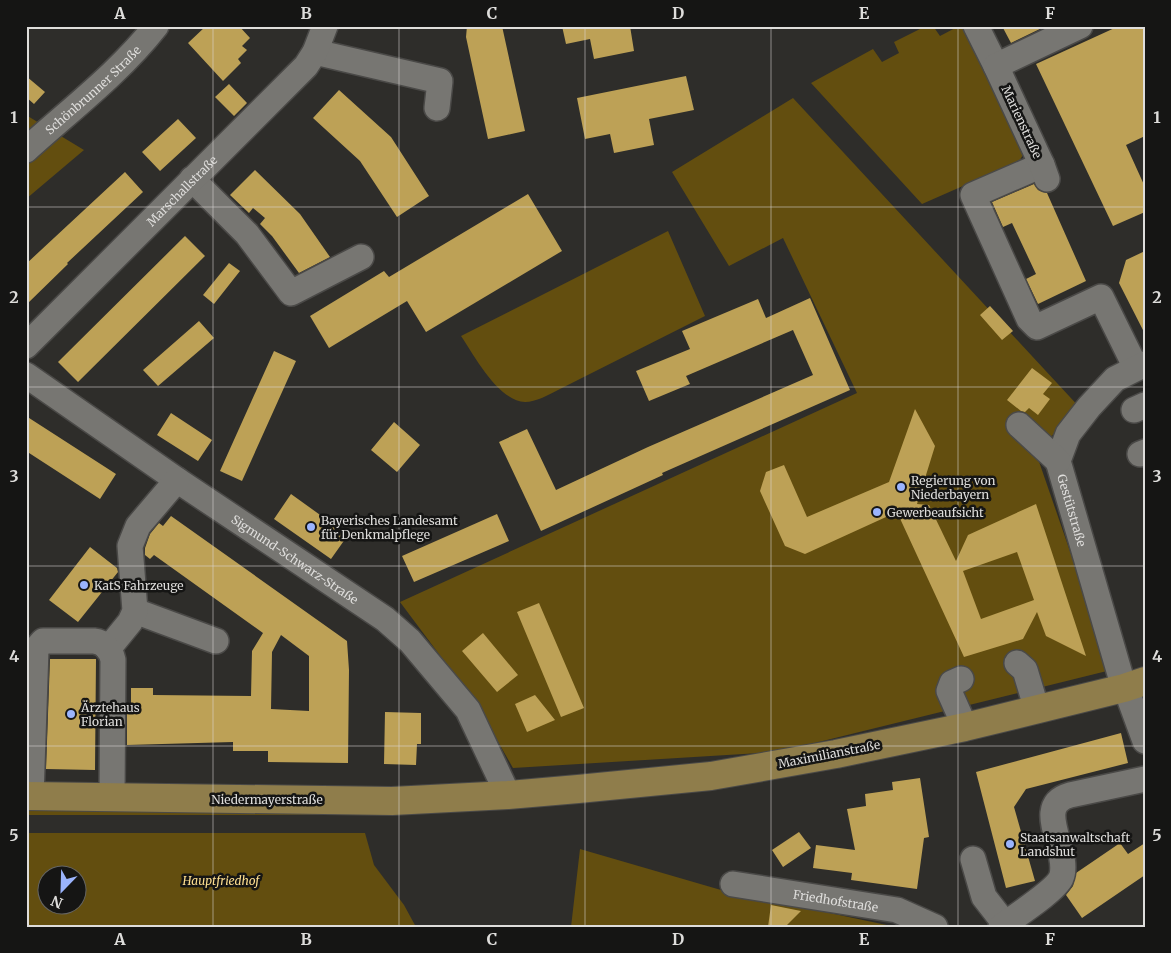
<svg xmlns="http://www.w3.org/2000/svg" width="1171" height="953" font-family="Merriweather,serif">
	<rect width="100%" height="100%" fill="#2e2d2a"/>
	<path fill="#634e0f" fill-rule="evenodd" d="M926 26H933L940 36 959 26H969L1025 151 1020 160 1013 164 922 204 811 83 873 49 882 62 899 53 894 42Z
		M793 98 1082 410 1035 450 1111 670 778 752 513 768 477 705 400 602 857 393 783 238 729 266 672 172Z
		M26 115 84 150 26 199Z
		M668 231 705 316 558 390C548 395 536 402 525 402 498 401 474 355 461 336Z
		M26 809 383 811 384 815H26Z
		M26 833H365L374 865 404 905 416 927H26ZM48 876H78V906H48Z
		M580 849 721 890 896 927H571Z"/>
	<path fill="#bda156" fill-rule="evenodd" d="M206 26H239L250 38 242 46 247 50 238 59 241 63 223 81 188 43Z
		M467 26H502L525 131 488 139 466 37Z
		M562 26H630L634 51 594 59 590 39 566 44Z
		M1002 26H1046L1011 43Z
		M1119 26H1145V136L1126 145 1145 187V212L1113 226 1036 64Z
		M26 76 45 92 34 104 26 97Z
		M686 76 694 110 649 119 654 145 614 153 610 134 585 139 577 98Z
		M229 84 247 103 234 116 215 97Z
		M339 90 391 137 429 196 397 217 360 161 313 118Z
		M178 119 196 138 160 171 142 152Z
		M255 170 300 214 330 257 299 273 272 236 260 224 265 218 253 208 249 213 230 195Z
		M125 172 143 192 67 263 68 264 26 305V264Z
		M1034 184 1038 190 1047 193 1086 281 1038 304 1026 279 1036 274 1012 223 1003 227 992 202Z
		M528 194 562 251 426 332 407 301 329 348 310 316 384 271 389 277Z
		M185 236 205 256 78 382 58 362Z
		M1145 251V334L1119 283 1126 260Z
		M229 263 240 271 214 304 203 295Z
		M810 298 850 390 662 473 663 475 541 531 499 442 527 429 556 490 648 447 813 375 793 330 686 376 690 384 649 401 636 371 690 349 682 331 758 299 766 318Z
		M990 306 1013 331 1002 340 980 315Z
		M199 321 214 338 158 386 143 370Z
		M274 351 296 361 242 481 220 471Z
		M1032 368 1052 383 1043 394 1050 399 1038 415 1029 408 1025 412 1021 411 1007 400Z
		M915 409 935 446 917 504 929 505 956 561 968 535 1036 504 1086 656 1046 636 1037 612 1023 639 964 657 897 512 805 554 785 546 760 491 766 472 784 465 807 517 889 482ZM1017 552 1034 600 981 619 963 571Z
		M171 413 212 440 198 461 157 435Z
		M26 416 116 474 100 499 26 451Z
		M394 422 420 445 397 472 371 450Z
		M291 494 348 535 331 559 274 519Z
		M497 514 509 541 414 582 402 556Z
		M171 516 347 641 349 670 348 763 268 762V751H233V742L127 745V704H131V688H153V695L251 696 252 651 263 633 154 555 150 559 145 555V548L150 534 159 523 163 526ZM281 635 309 656V711L271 709 272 652Z
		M90 547 117 568 118 572 78 622 49 600Z
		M539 603 584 708 561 717 517 612Z
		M483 633 518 675 497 692 462 651Z
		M50 659H96L95 770 46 769Z
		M535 695 555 720 527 732 515 704Z
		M385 712 421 713V744H417L416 765 384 764Z
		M1121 733 1128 763 1026 789 1014 807 1035 881 1006 888 976 772Z
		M920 778 929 837 924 838 917 889 851 880 852 873 813 868 816 845 855 850 847 809 866 806 865 794 893 790 892 782Z
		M799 832 811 848 783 867 772 850Z
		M1120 843 1128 854 1145 843V875L1082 918 1066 895 1073 886 1076 873Z
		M771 905 801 911 785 927H768Z"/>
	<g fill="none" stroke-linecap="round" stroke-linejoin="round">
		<defs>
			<g id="minor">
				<path d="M976 26 996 66"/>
				<path d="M315 52 440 81 437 108"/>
				<path id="s1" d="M26 150C70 110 119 73 156 26"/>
				<path d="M1042 165 973 195 1029 319 1037 327 1101 297 1136 368"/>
				<path d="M192 179 247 234 291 293 361 257"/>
				<path d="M1047 179 1042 165 996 66 1080 26"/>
				<path id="s2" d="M26 346 306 66 315 52 325 26"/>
				<path id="s3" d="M1145 364 1115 379 1089 407 1068 434 1058 461 1124 688 1130 700 1145 741"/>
				<path id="s4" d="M26 375 177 480 385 619 410 641 468 710 508 795"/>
				<path d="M1134 410 1145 405"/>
				<path d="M1019 425 1058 461"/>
				<path d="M1140 454 1145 452"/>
				<path d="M135 611 216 641"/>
				<path d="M108 649 130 622 135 611 130 546 138 526 177 480"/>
				<path d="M1017 663 1025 670 1037 710"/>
				<path d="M961 679 952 683 949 691 965 727"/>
				<path d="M31 796 36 649 43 641H94C104 642 111 650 113 660L112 797"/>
				<path d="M973 859 984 897 1005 924"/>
				<path id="s5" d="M733 884 897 910 935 927"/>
				<path d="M1001 927C1014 917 1055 891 1061 878 1072 852 1031 806 1070 795L1145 779"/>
			</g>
			<path id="major" d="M26 796 392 801 508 795 578 789 711 776 836 754 965 727 1124 688 1145 681"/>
		</defs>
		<use href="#minor" stroke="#4a4947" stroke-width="28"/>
		<use href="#major" stroke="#4a4947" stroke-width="30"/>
		<use href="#minor" stroke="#777672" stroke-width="25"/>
		<use href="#major" stroke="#8f7d4b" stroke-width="28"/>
	</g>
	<path fill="none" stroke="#dedddb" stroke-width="1" stroke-opacity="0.55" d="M213 26V927M399 26V927M585 26V927M771 26V927M958 26V927M26 207H1145M26 387H1145M26 566H1145M26 746H1145"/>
	<g fill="#9bb4fd" stroke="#151514" stroke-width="2">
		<circle cx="901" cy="487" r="5"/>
		<circle cx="877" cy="512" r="5"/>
		<circle cx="311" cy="527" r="5"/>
		<circle cx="84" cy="585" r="5"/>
		<circle cx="71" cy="714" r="5"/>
		<circle cx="1010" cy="844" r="5"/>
	</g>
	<g text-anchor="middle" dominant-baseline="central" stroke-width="5" stroke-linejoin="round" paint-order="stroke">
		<g font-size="12" fill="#dedddb" stroke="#151514">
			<text stroke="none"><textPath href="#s1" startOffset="90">Schönbrunner Straße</textPath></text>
			<text transform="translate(1022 122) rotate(65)">Marienstraße</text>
			<text stroke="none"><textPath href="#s2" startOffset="220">Marschallstraße</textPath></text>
			<text stroke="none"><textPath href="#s3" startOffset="186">Gestütstraße</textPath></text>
			<text stroke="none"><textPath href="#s4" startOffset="326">Sigmund-Schwarz-Straße</textPath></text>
			<text transform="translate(829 754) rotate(-11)">Maximilianstraße</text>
			<text x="267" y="799">Niedermayerstraße</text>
			<text stroke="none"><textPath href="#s5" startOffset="104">Friedhofstraße</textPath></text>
		</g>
		<g font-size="12" fill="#dedddb" stroke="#151514" text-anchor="start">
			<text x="911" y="480">Regierung von<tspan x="911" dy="14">Niederbayern</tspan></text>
			<text x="887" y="512">Gewerbeaufsicht</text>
			<text x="321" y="520">Bayerisches Landesamt<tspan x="321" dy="14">für Denkmalpflege</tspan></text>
			<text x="94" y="585">KatS Fahrzeuge</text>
			<text x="81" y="707">Ärztehaus<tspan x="81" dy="14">Florian</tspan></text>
			<text x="1020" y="837">Staatsanwaltschaft<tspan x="1020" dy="14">Landshut</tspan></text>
		</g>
		<g font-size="12" font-style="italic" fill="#fedf90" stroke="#151514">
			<text x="221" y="880">Hauptfriedhof</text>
		</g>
	</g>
	<rect width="1171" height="953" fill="none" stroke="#151514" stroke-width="55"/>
	<g transform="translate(62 890) rotate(203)"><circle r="24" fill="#151514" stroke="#656564"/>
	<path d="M0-4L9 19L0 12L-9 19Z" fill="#9bb4fd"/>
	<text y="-8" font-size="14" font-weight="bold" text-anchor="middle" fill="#dedddb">N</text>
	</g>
	<rect x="28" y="28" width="1116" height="898" fill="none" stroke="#dedddb" stroke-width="2"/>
	<g font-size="16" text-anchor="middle" font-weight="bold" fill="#dedddb">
		<text x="120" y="19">A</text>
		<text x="306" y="19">B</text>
		<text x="492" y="19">C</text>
		<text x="678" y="19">D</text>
		<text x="864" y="19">E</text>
		<text x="1050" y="19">F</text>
		<text x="14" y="123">1</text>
		<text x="1157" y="123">1</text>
		<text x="14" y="303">2</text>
		<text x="1157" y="303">2</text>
		<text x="14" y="482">3</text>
		<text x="1157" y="482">3</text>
		<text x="14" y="662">4</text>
		<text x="1157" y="662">4</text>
		<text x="14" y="841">5</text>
		<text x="1157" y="841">5</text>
		<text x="120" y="945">A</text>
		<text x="306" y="945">B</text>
		<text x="492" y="945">C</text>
		<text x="678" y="945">D</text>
		<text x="864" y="945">E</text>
		<text x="1050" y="945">F</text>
	</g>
</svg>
